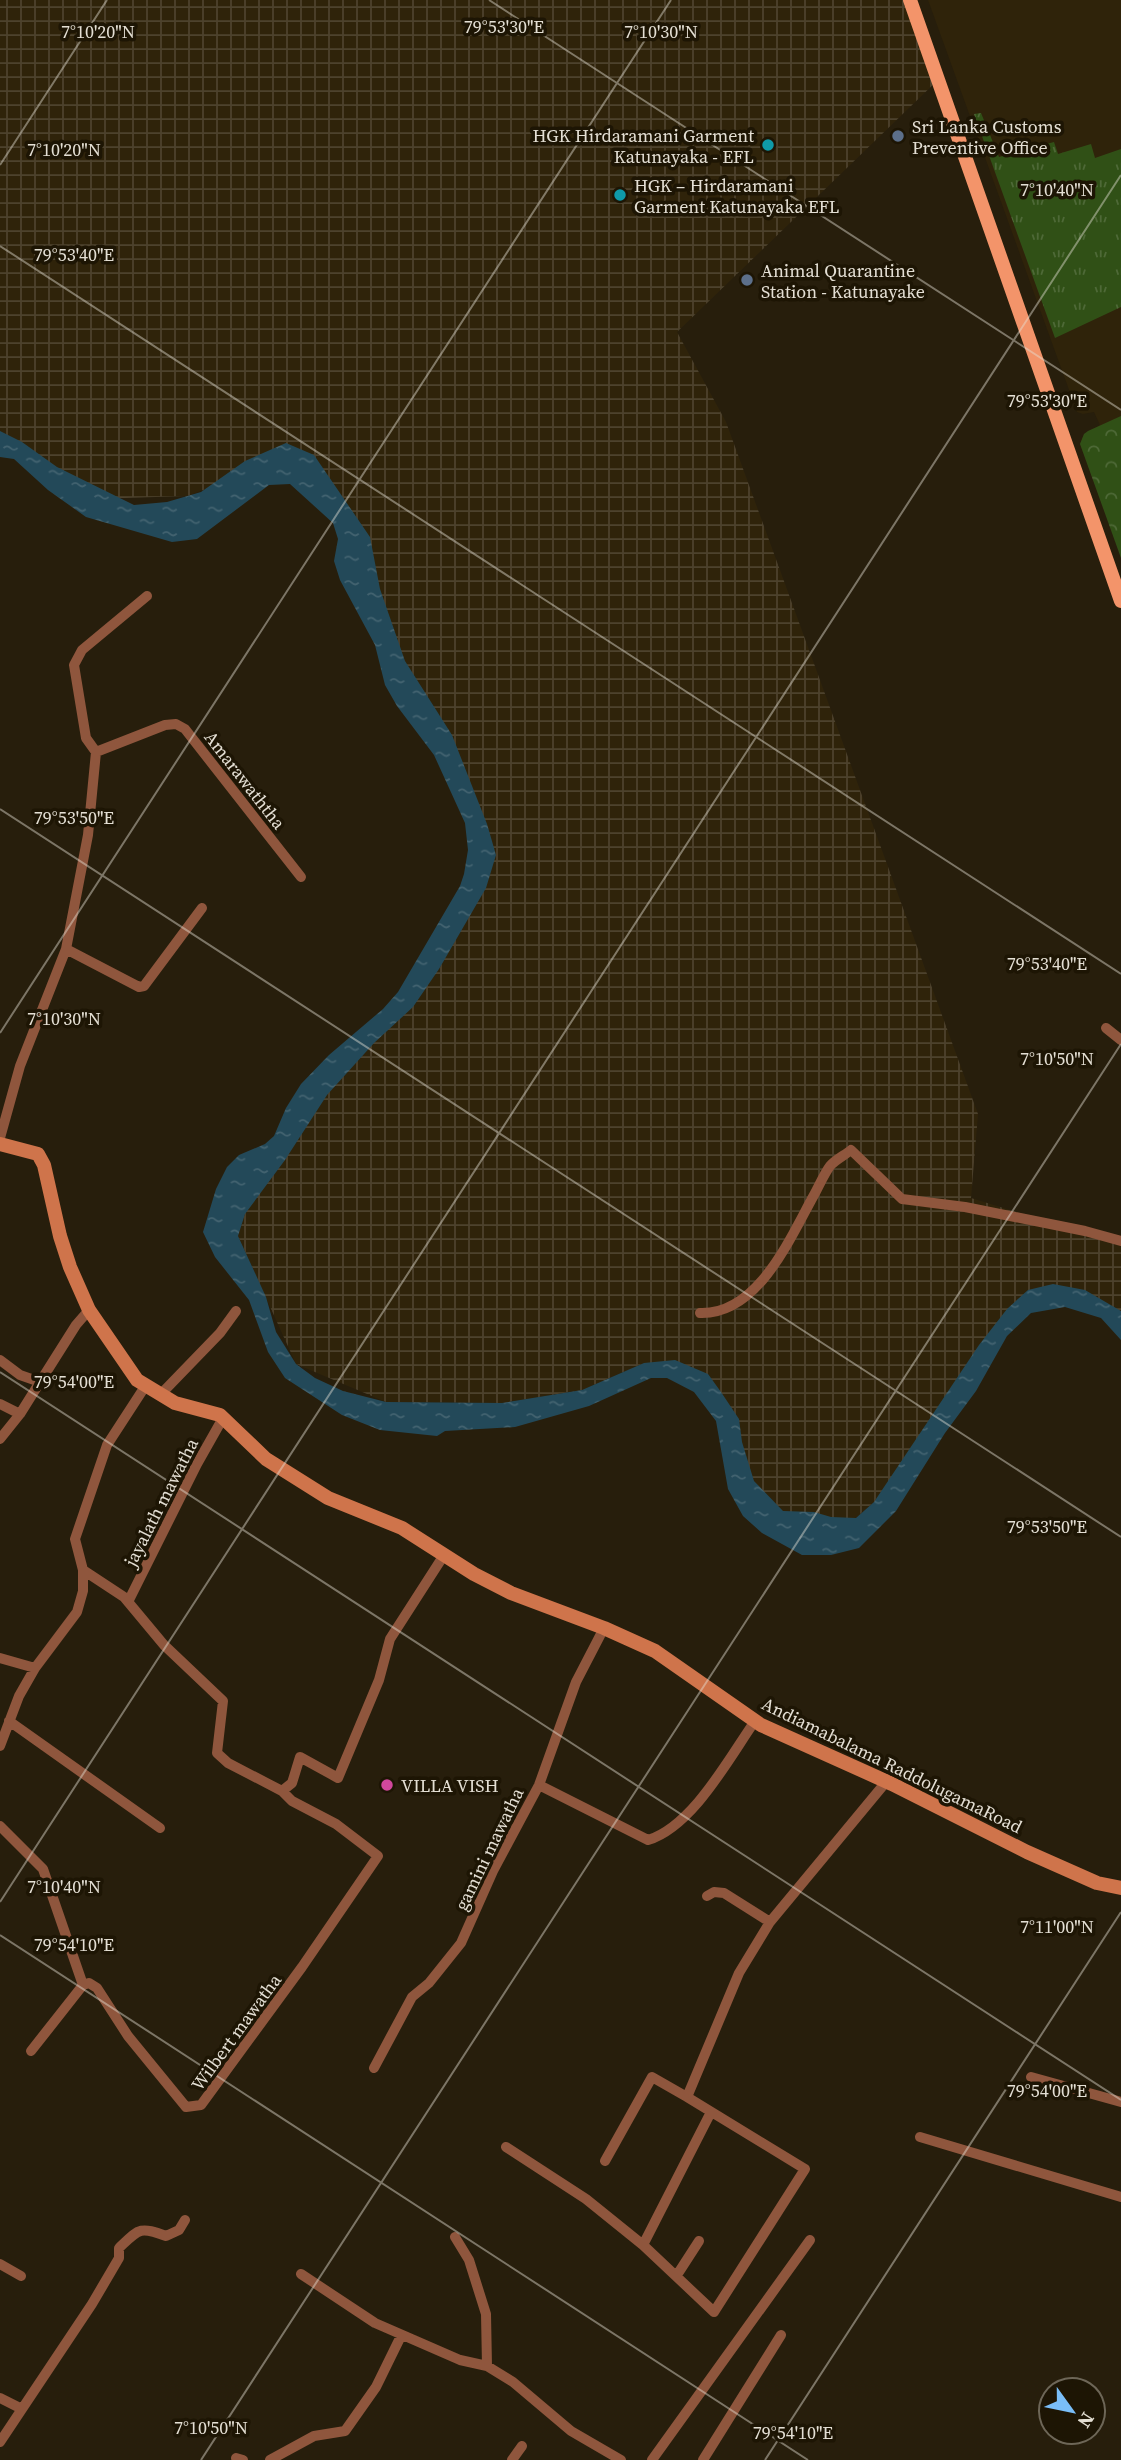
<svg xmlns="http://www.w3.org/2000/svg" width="1121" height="2460" font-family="'Source Serif 4',serif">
	<defs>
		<pattern id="industrial-grid" width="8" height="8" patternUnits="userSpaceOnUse" patternTransform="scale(1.75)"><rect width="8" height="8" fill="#2f230a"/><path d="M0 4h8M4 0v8" fill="none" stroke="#4d422d"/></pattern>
		<pattern id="grass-tufts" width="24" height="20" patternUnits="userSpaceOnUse" patternTransform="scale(1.75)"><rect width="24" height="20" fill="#305016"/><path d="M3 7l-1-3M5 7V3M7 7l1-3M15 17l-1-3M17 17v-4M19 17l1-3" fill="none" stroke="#4e6937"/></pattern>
		<pattern id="forest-crowns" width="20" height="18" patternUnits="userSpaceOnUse" patternTransform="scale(1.75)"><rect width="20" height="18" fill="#305016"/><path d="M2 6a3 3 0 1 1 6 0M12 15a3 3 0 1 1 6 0" fill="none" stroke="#4e6937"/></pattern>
		<pattern id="water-ripples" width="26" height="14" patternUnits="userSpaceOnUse" patternTransform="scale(1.75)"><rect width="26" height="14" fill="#234959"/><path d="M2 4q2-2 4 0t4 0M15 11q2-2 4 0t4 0" fill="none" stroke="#436370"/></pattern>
	</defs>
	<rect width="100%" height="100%" fill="#271e0c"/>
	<path fill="#2f230a" d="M928 0H1121V556L1080 444 1084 434 1100 425 1094 412 1083 414 1077 412Z"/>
	<path fill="url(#industrial-grid)" d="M0 0H910L939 79 677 332 726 422 978 1114 971 1198 1121 1244V1324L1028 1290 874 1502 844 1528 792 1525 754 1481 721 1392 644 1363 582 1390 502 1403 386 1402 296 1364 238 1236 260 1165 439 969 496 855 388 653 340 509 294 457 187 496 92 499 0 433Z"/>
	<path fill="url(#grass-tufts)" d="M981 113 999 157 1054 142 1058 154 1091 144 1095 158 1121 149V307L1055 338 974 114Z"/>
	<path fill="url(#forest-crowns)" d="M1121 416V558L1080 444 1084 434 1088 431Z"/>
	<path fill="url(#water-ripples)" d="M0 431 22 442 57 467 134 505 167 502 201 492 245 461 286 443 314 455 370 537 380 589 405 661 452 735 487 824 496 855 486 888 439 969 413 1007 374 1043 327 1095 285 1160 245 1214 238 1236 266 1297 276 1332 296 1364 315 1378 343 1391 386 1402 502 1403 582 1390 644 1363 675 1360 708 1374 721 1392 739 1419 742 1442 754 1481 783 1511 814 1512 831 1517 856 1518 874 1502 979 1345 1007 1309 1028 1290 1053 1284 1085 1290 1121 1311V1340L1101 1318 1065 1307 1031 1313 1007 1336 976 1391 945 1433 896 1511 859 1548 831 1555H802L762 1533 743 1516 728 1489 716 1421 694 1392 667 1378H651L589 1406 515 1427 445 1431 437 1436 380 1430 342 1415 285 1378 268 1352 249 1300 215 1257 203 1232 216 1189 227 1167 239 1155 265 1144 274 1136 286 1108 301 1084 329 1055 383 1009 398 992 460 886 464 874 468 850 465 823 434 755 397 706 385 685 375 645 340 580 334 561 338 539 333 523 290 484 269 485 197 539 172 542 86 517 48 490 14 459 0 457Z"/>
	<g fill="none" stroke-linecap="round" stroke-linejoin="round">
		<path stroke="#8f563d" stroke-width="10" d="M96 752 86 738 74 665 82 650 147 596
			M66 949 139 987 144 986 202 908
			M1106 1028 1121 1040
			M0 1138 20 1066 66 949 88 835 96 752 165 725 176 724 185 729 301 877
			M700 1313C758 1315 790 1238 814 1195 819 1186 824 1174 830 1166 835 1160 845 1155 851 1150L902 1199 965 1207 1085 1231 1121 1241
			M0 1360 20 1375 40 1382 76 1325 89 1310
			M161 1394 220 1333 236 1311
			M0 1404 20 1414
			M0 1439 20 1414 40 1382
			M83 1570 124 1597 164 1645 223 1701 217 1753 228 1763 282 1791 292 1783 300 1757 338 1778 379 1680 390 1639 444 1555
			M128 1602 197 1464 223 1418
			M0 1658 35 1668
			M9 1721 160 1828
			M0 1746 19 1696 35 1668 77 1612 83 1591V1570L75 1539 107 1445 146 1385
			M539 1785 648 1840C693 1826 729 1758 755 1721
			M0 1826 43 1869 83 1985
			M707 1896 714 1892 724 1893 770 1922
			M31 2051 83 1985 89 1983 97 1988 128 2036 186 2107 201 2105 302 1967 378 1856 336 1824 292 1801 282 1791
			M374 2068 412 1997 429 1983 461 1943 493 1871 539 1785 576 1682 604 1628
			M1031 2077 1121 2102
			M920 2137 1121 2197
			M506 2147 586 2199 643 2245 714 2312 805 2169 687 2097 739 1973 770 1922 886 1782
			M605 2161 652 2077 687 2097
			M455 2237 469 2260 486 2314 487 2366
			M643 2245 711 2112
			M0 2264 21 2276
			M301 2274 375 2323 460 2360 487 2366 513 2382 571 2431 621 2460
			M677 2275 699 2241
			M0 2398 22 2409
			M0 2442 92 2304 119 2258V2248C139 2229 139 2226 166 2236L179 2230 185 2220
			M236 2458 243 2460
			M270 2460 314 2436 345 2431 376 2387 401 2336
			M512 2460 522 2446
			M652 2460 810 2240
			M703 2460 781 2335"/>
		<path stroke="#cf744b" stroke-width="14" d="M0 1144 38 1154 44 1165 60 1236 70 1267 89 1310 137 1380 175 1403 220 1415 266 1459 328 1498 402 1528 474 1574 511 1593 604 1628 655 1651 761 1725 892 1784 1027 1852 1097 1883 1121 1888"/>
		<path stroke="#f3946a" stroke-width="14" d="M910 0 1121 601"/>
	</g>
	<path fill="none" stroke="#e4dfd4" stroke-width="2" stroke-opacity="0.45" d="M489 0 1121 410M0 165 107 0M0 246 1121 974M0 809 1121 1537M0 1033 671 0M0 1372 1121 2100M0 1902 1121 175M0 1935 808 2460M201 2460 1121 1044M765 2460 1121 1912"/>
	<g fill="#5c6f8a" stroke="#1d1504" stroke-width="2.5">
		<circle cx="898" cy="136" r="7"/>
		<circle cx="747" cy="280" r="7"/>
	</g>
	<g fill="#0f9aa8" stroke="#1d1504" stroke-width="2.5">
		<circle cx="768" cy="145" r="7"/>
		<circle cx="620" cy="195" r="7"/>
	</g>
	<circle fill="#d1479c" stroke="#1d1504" stroke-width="2.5" cx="387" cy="1785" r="7"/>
	<g text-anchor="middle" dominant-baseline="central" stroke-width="7" stroke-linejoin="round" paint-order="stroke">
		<g font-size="18" fill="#e4dfd4" stroke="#1d1504" text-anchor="start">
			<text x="912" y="126">Sri Lanka Customs<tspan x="912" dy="21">Preventive Office</tspan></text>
			<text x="754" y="135" text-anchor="end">HGK Hirdaramani Garment<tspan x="754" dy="21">Katunayaka - EFL</tspan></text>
			<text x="634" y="185">HGK – Hirdaramani<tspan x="634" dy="21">Garment Katunayaka EFL</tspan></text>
			<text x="761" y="270">Animal Quarantine<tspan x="761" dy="21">Station - Katunayake</tspan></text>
			<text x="401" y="1785">VILLA VISH</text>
		</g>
		<g font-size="18" fill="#e4dfd4" stroke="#1d1504">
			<text transform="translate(245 780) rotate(52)">Amarawaththa</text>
			<text transform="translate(161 1502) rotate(-63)">jayalath mawatha</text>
			<text transform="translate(892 1765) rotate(26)">Andiamabalama RaddolugamaRoad</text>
			<text transform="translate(489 1849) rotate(-64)">gamini mawatha</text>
			<text transform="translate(236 2032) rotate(-54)">Wilbert mawatha</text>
		</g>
	</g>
	<g font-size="18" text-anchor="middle" fill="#e4dfd4" stroke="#1d1504" stroke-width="7" stroke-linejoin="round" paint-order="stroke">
		<text x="504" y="33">79°53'30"E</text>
		<text x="98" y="38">7°10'20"N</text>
		<text x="661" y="38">7°10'30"N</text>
		<text x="64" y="156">7°10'20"N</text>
		<text x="1057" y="196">7°10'40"N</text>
		<text x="74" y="261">79°53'40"E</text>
		<text x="1047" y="407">79°53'30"E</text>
		<text x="74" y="824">79°53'50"E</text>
		<text x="1047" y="970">79°53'40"E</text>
		<text x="64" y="1025">7°10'30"N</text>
		<text x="1057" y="1065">7°10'50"N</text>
		<text x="74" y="1388">79°54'00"E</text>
		<text x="1047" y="1533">79°53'50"E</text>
		<text x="64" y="1893">7°10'40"N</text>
		<text x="1057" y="1933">7°11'00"N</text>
		<text x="74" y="1951">79°54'10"E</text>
		<text x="1047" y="2097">79°54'00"E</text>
		<text x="211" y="2434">7°10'50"N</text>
		<text x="793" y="2439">79°54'10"E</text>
	</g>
	<g transform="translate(1072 2411) rotate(123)"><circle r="33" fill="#1d1504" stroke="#6d6657" stroke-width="2"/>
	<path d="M0-5L12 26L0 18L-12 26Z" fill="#7abef8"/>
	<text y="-10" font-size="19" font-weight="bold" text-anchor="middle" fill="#e4dfd4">N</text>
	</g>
</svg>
